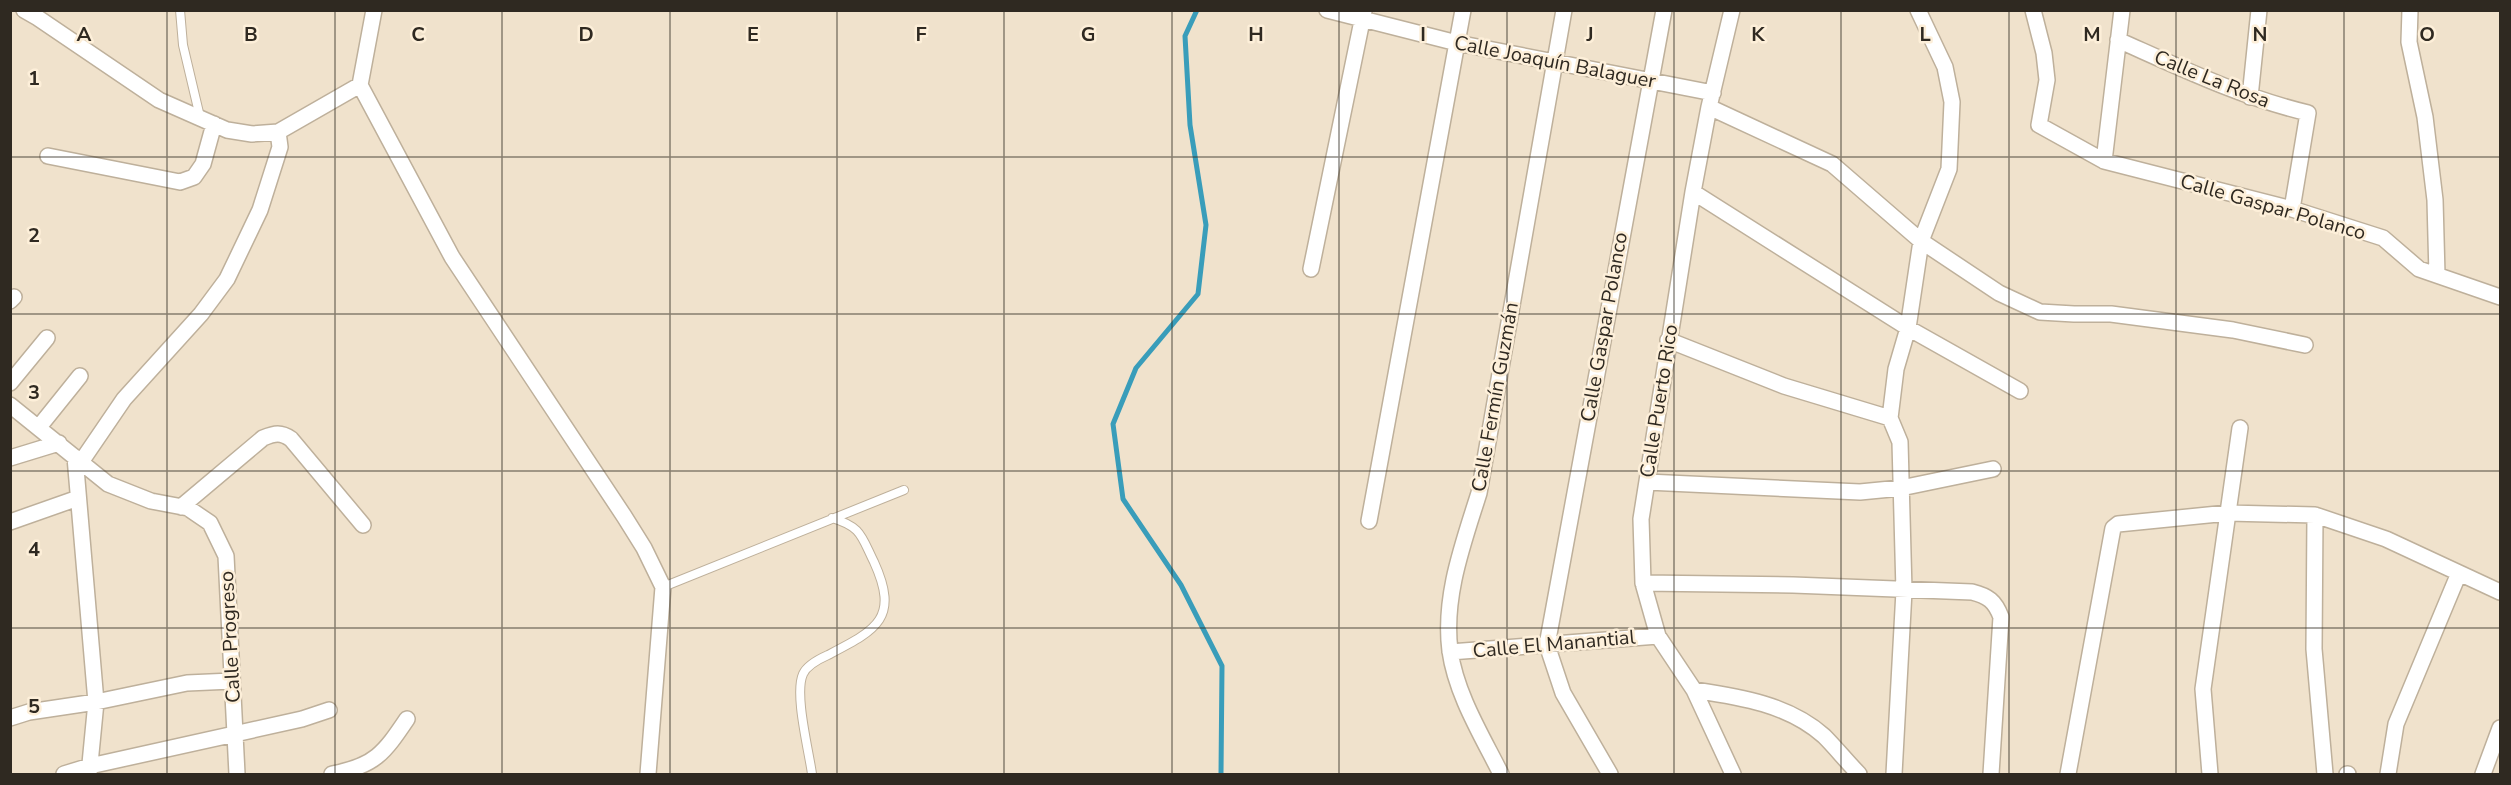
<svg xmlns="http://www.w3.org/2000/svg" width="2511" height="785" font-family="'Nunito Sans',sans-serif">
	<rect width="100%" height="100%" fill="#f0e2cc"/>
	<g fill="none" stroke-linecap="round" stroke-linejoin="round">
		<path stroke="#399dba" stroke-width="5" d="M1197 10 1185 36 1190 125 1206 225 1198 294 1136 368 1113 424 1123 499 1181 585 1222 666 1221 774"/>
		<defs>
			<path id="lane" d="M180 10 183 45 200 117
				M663 587 904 490
				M812 774C809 751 794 694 803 674 807 665 819 659 828 655 876 630 900 619 874 562 861 536 862 527 832 518"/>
			<path id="street" d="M24 10 38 18 159 100 227 130 252 134 278 132 360 85
				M374 10 360 85 452 257 624 516 644 548 663 587 648 774
				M1327 10 1457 43 1713 93
				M1732 10 1709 107 1693 192 1641 519 1643 583 1658 636 1694 690 1733 774
				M2033 10 2044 53 2047 80 2039 125 2104 161 2292 209 2383 238 2419 269 2500 297
				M2410 10 2409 42 2425 117 2435 200 2437 275
				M2118 40C2181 68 2241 97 2308 113L2292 209
				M2250 97 2259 10
				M1709 107 1832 164 1921 241 1999 293 2040 312 2074 314H2111L2233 330 2305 345
				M48 156 180 182 194 177 203 164 214 124
				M2104 161 2122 10
				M1693 192 1908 328 2020 391
				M1311 269 1364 11
				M10 301 14 297
				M1668 340 1784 386 1890 418
				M10 383 47 338
				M10 405 108 484 151 501 188 508 210 523 226 556 237 774
				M39 427 80 376
				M75 457 96 702 89 774
				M10 458 59 443
				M81 462 124 399 201 314 227 279 260 210 280 147 278 132
				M1647 482 1860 492 1901 488 1993 469
				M181 507 263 438C275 433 281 432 291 439L363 525
				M2315 515 2314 649 2325 774
				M1369 521 1463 10
				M10 522 78 498
				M1643 583 1793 585 1972 592C1988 596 1995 601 2001 617L1991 774
				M1450 652 1658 636
				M1694 690C1740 697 1788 704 1824 736 1836 748 1847 762 1859 774
				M10 718 29 712 96 702 187 683 232 681
				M64 774 90 766 302 719 329 710
				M332 774C375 766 384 753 407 719
				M1501 774C1482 736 1456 694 1450 651 1443 597 1463 544 1479 493L1564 10
				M1610 774 1563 693 1547 645 1664 10
				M1894 774 1904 591 1900 442 1890 418 1896 369 1908 328 1921 241 1949 169 1950 147 1952 102 1945 67 1918 10
				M2068 774 2113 528 2118 524 2228 513 2315 515 2386 539 2500 592
				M2210 774 2203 689 2240 428
				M2347 774H2348
				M2388 774 2396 724 2459 573
				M2483 774 2500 728"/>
		</defs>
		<use href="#lane" stroke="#beb09b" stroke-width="10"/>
		<use href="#street" stroke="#beb09b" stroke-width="18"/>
		<use href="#lane" stroke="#fff" stroke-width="8"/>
		<use href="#street" stroke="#fff" stroke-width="15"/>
	</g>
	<path fill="none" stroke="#2f2921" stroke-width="1.5" stroke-opacity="0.55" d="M167 10V774M335 10V774M502 10V774M670 10V774M837 10V774M1004 10V774M1172 10V774M1339 10V774M1507 10V774M1674 10V774M1841 10V774M2009 10V774M2176 10V774M2344 10V774M10 157H2500M10 314H2500M10 471H2500M10 628H2500"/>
	<g text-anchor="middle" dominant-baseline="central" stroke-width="5" stroke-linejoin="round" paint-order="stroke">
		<g font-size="20" fill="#2f2921" stroke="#fdefd9">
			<text transform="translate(1555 62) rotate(11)">Calle Joaquín Balaguer</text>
			<text transform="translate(2212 79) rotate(22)">Calle La Rosa</text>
			<text transform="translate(2273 207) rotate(16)">Calle Gaspar Polanco</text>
			<text transform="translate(1604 327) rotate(-80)">Calle Gaspar Polanco</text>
			<text transform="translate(1495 397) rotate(-80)">Calle Fermín Guzmán</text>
			<text transform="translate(1659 401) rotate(-81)">Calle Puerto Rico</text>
			<text transform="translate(230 637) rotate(-93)">Calle Progreso</text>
			<text transform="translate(1554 644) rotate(-5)">Calle El Manantial</text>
		</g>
	</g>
	<g font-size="20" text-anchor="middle" font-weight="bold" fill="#2f2921" stroke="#fdefd9" stroke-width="5" stroke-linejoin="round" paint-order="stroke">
		<text x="84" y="41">A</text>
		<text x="251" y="41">B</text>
		<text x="418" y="41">C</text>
		<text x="586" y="41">D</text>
		<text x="753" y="41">E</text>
		<text x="921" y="41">F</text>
		<text x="1088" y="41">G</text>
		<text x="1256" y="41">H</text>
		<text x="1423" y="41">I</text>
		<text x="1590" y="41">J</text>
		<text x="1758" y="41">K</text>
		<text x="1925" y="41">L</text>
		<text x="2092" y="41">M</text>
		<text x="2260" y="41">N</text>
		<text x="2427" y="41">O</text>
		<text x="34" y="85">1</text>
		<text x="34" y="242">2</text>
		<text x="34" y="399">3</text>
		<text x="34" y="556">4</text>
		<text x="34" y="713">5</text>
	</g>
	<rect width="2511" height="785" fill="none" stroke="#2f2921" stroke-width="24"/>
</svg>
